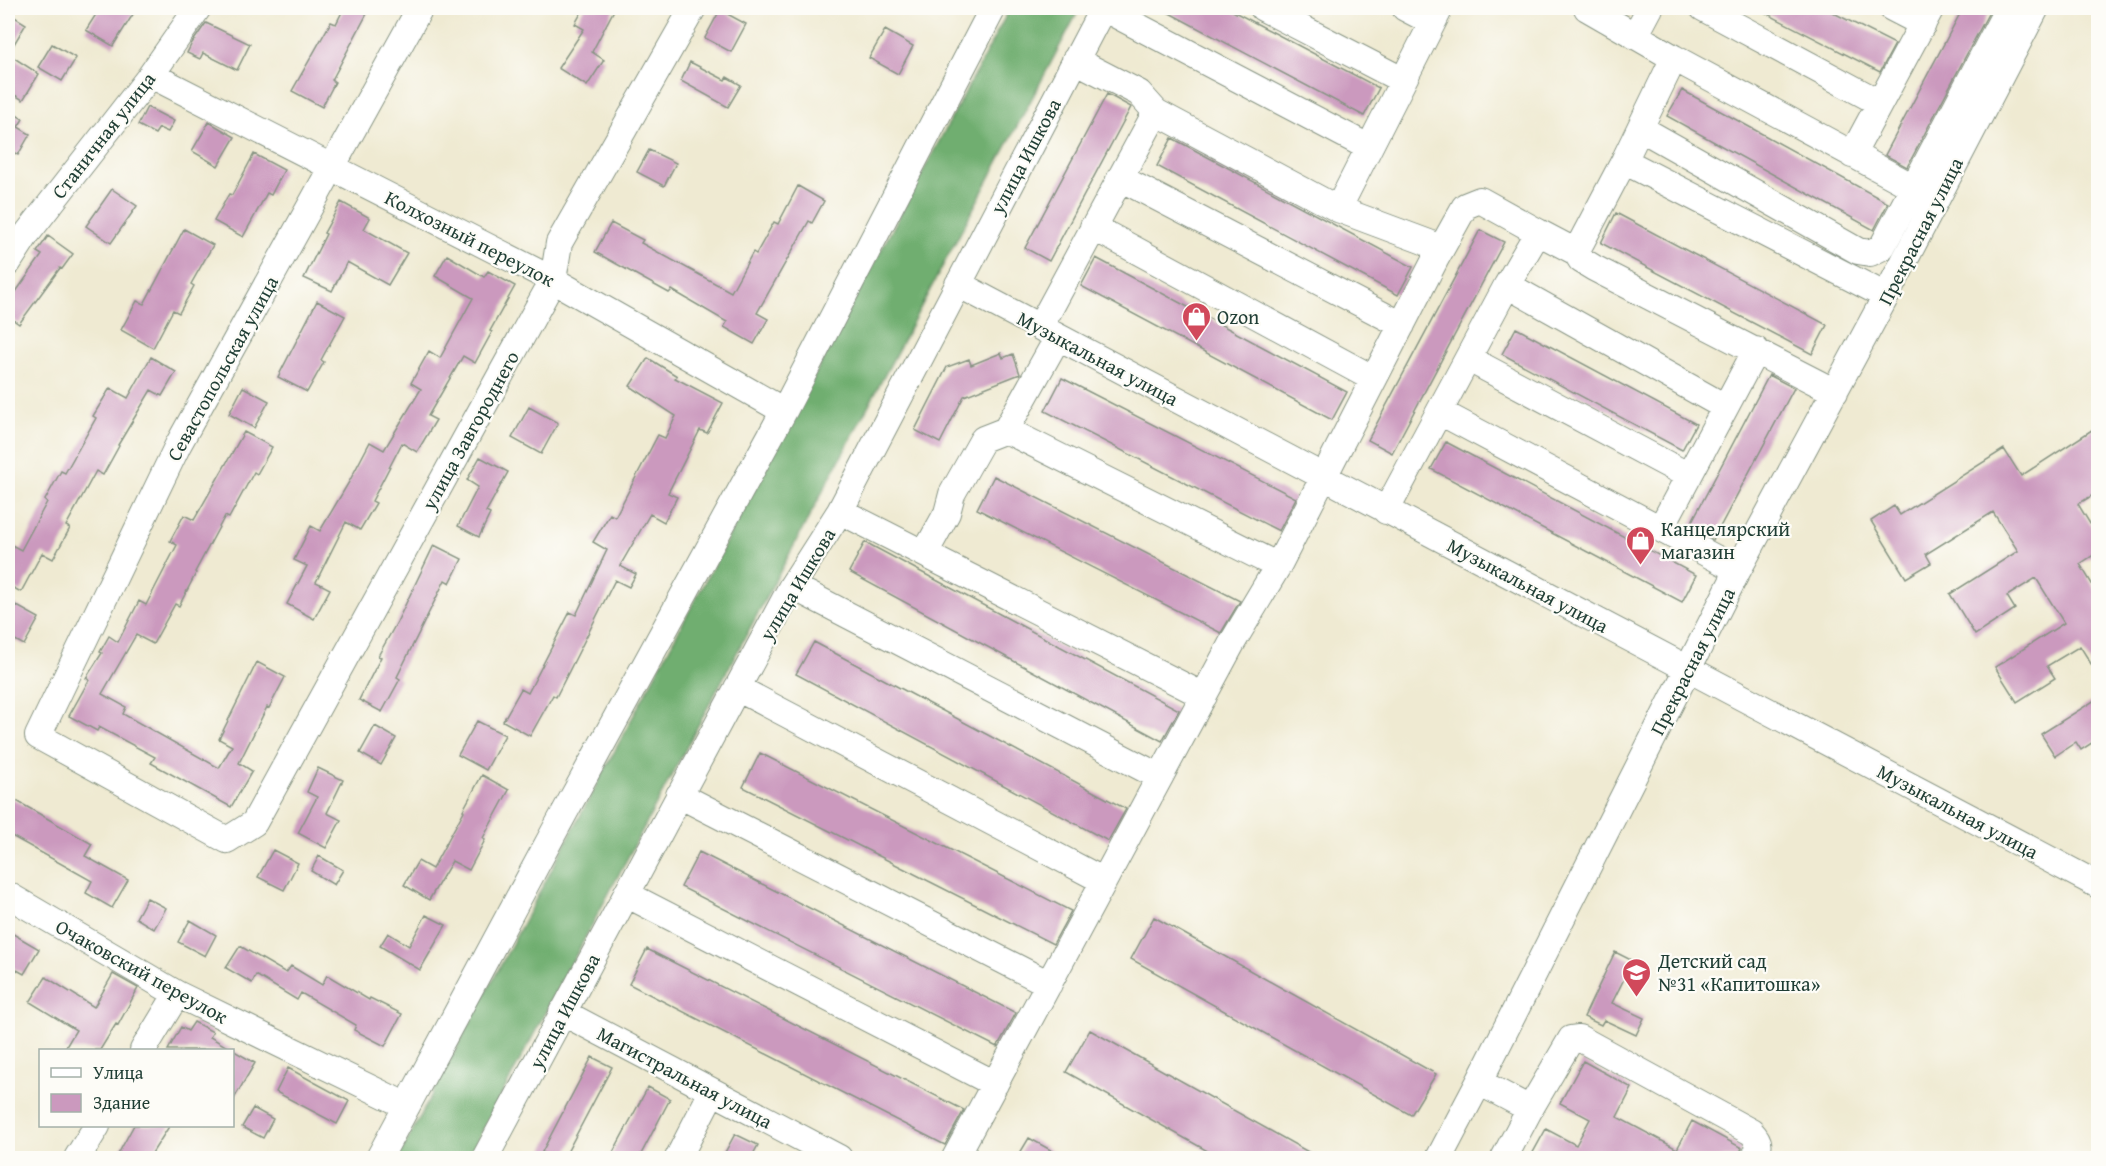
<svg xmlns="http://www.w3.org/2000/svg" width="2106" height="1166" font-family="'Gentium Book Plus',serif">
	<rect width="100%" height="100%" fill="#fdfcf7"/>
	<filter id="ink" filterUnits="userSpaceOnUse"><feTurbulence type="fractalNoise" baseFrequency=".0167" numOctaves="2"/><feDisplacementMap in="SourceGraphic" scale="12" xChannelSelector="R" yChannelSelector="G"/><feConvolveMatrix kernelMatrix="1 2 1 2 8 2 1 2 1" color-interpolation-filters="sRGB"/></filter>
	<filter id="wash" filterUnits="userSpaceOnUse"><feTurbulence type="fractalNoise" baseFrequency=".008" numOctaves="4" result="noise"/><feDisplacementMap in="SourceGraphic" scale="24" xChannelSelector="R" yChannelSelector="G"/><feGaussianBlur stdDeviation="1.35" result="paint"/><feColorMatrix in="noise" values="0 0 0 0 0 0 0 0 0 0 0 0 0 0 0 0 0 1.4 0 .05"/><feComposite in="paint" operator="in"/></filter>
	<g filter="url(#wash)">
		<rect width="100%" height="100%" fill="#efead2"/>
		<path fill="#70ae6f" stroke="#487652" stroke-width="1.5" d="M1010 8H1080L468 1158H398Z"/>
		<g id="blocks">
			<path fill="#cb99be" d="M100 8H137L113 46 86 30Z
				M344 8H370L332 80 335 82 322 107 292 91 331 22 336 24Z
				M584 8H615L592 52 604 60 587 86 558 68 584 29 575 24Z
				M1160 8H1227L1379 88 1364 116Z
				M1756 8H1824L1895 44 1880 72Z
				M1963 8H1980L1989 12 1907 167 1885 155Z
				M720 10 746 24 731 52 705 38Z
				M8 13 26 24 8 54 39 74 23 100 8 91Z
				M206 23 250 44 237 70 203 53 200 59 187 53 192 43Z
				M885 30 913 46 898 74 869 58Z
				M52 44 76 58 62 81 38 67Z
				M690 62 725 80 727 77 741 85 728 107 681 81Z
				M1682 90 1888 203 1874 230 1667 116Z
				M1107 94 1131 107 1049 261 1025 248Z
				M147 107 174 121 168 132 159 128 155 134 138 125Z
				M8 110 23 119 18 127 30 134 18 155 8 149Z
				M209 122 235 137 218 166 192 151Z
				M1172 138 1413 267 1398 295 1157 166Z
				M649 150 676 163 664 186 637 172Z
				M254 154 284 170 271 195 267 193 243 237 214 221 229 194 232 195Z
				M798 186 824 201 812 223 809 221 757 313 768 319 754 344 724 327 727 322 672 290 669 293 595 252 611 223 643 240 641 243 731 292 753 252 756 254 774 222 778 224Z
				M112 189 137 206 111 243 86 226Z
				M341 202 370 218 364 229 407 253 388 285 347 262 332 291 304 278 326 234 324 233Z
				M1616 213 1827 325 1812 354 1601 243Z
				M184 229 213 245 191 284 194 286 179 313 173 310 153 348 121 330 137 301 144 304Z
				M1480 230 1504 242 1392 453 1368 440Z
				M48 236 73 254 62 269 60 268 19 324 8 316V303L42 255 37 252Z
				M447 255 484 277 488 271 515 286 490 331 492 332 475 363 463 356 428 416 436 420 417 452 402 443 372 501 376 503 360 530 346 522 316 582 330 589 314 619 287 604 307 566 294 560 311 526 320 531 349 482 370 442 384 450 421 389 411 383 429 351 440 358 473 298 435 276Z
				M1096 258 1347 392 1332 420 1081 286Z
				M317 301 345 316 321 360 324 362 307 392 278 377Z
				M1516 328 1696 424 1682 450 1502 354Z
				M1001 353 1003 358 1013 354 1020 374 964 396 940 443 915 430 947 367 969 359 971 365Z
				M151 357 176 372 162 396 151 390 118 445 119 446 103 475 96 471 66 526 70 528 53 559 42 553 21 592 8 585V543L21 550 47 502 45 500 61 471 65 473 96 418 93 416 110 388 128 398Z
				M648 358 677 376 675 378 723 403 707 433 700 430 668 493 677 497 664 522 650 514 620 566 636 574 629 587 615 580 556 697 553 695 530 736 503 721 521 689 528 693 570 612 576 615 607 550 593 542 610 514 615 517 658 435 665 438 676 416 630 386Z
				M1769 375 1794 388 1713 540 1689 527Z
				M1062 378 1296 498 1279 531 1045 411Z
				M243 387 269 401 254 428 229 414Z
				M529 407 558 423 541 454 512 438Z
				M2098 426V492L2078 504 2098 537V552L2080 564 2098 594V675L2080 646 2047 666 2055 678 2017 702 1995 667 2064 623 2036 578 2007 596 2015 609 1975 635 1950 594 2018 551 1993 512 1926 554 1931 563 1906 578 1871 521 1894 506 1900 515 2004 449 2021 476Z
				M244 432 272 447 257 474 254 472 229 518 225 516 195 572 196 573 179 606 175 604 153 644 136 635 102 694 126 707 123 714 219 768 232 746 219 739 257 662 285 677 269 708 267 707 239 763 252 771 231 807 151 763 155 757 99 727 97 731 69 716 89 680 86 678 102 653 100 652 109 636 118 642 139 601 146 605 177 545 170 541 184 515 194 520Z
				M1446 442 1696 575 1682 602 1431 469Z
				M480 457 508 472 486 512 490 514 479 537 458 526 478 487 467 480Z
				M994 476 1240 601 1221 633 977 509Z
				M865 542 1179 710 1162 741 849 572Z
				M434 545 462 559 450 583 445 580 397 677 400 679 382 712 359 700 381 657 378 656 397 622Z
				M8 601 39 618 24 645 8 636Z
				M814 642 1126 809 1108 841 796 674Z
				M2098 698V739L2081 750 2076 742 2055 756 2041 734Z
				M477 721 505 735 486 770 458 755Z
				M375 726 396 738 381 765 360 753Z
				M760 753 1071 911 1053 944 743 787Z
				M318 768 343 780 327 813 341 820 326 848 298 833 317 797 307 792Z
				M482 775 509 790 483 838 485 840 469 870 452 861 429 900 404 885 418 861 432 869 464 811 463 810Z
				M8 796 92 844 85 856 128 880 112 908 86 893 92 881 8 834Z
				M273 850 298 863 284 890 258 877Z
				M699 852 1016 1013 997 1047 681 887Z
				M319 856 343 870 334 885 311 871Z
				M147 898 166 908 154 929 136 918Z
				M426 915 446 925 420 970 380 946 388 933 409 946Z
				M1154 917 1436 1074 1411 1115 1131 959Z
				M190 920 216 935 205 956 178 942Z
				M8 931 39 949 24 974 8 965Z
				M240 946 286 973 291 966 322 985 327 975 369 1000 370 998 402 1014 385 1046 354 1030 356 1025 301 993 297 1000 256 975 252 983 226 968Z
				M647 949 964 1110 945 1145 629 984Z
				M1615 952 1633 961 1612 1003 1644 1018 1636 1035 1604 1020 1601 1025 1584 1017Z
				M113 974 138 988 118 1025 116 1024 100 1050H64L76 1030 30 1002 46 977 94 1007Z
				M194 1022 213 1032 210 1037 255 1063 232 1102V1050H168L181 1027 188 1031Z
				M1090 1030 1319 1158H1220L1066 1072Z
				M592 1057 612 1067 564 1158H554L542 1152Z
				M1583 1061 1632 1088 1617 1117 1677 1149 1692 1121 1742 1148 1737 1158H1530L1546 1129 1576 1145 1590 1119 1560 1103Z
				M288 1068 349 1101 337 1124 276 1092Z
				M648 1087 670 1099 639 1158H610Z
				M253 1108 273 1119 263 1138 242 1127Z
				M134 1125H170L149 1158H116Z
				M735 1134 758 1145 751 1158H722Z
				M1029 1138 1065 1158H1017Z"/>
		</g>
	</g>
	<g filter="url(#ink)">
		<use href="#blocks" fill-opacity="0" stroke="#879483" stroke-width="1.5"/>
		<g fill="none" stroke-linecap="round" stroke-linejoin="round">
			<defs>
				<path id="minor" d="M420 8 178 445 38 736 227 840 254 823 553 280 559 243 693 8
					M1103 8 1368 147
					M1263 8 1402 80
					M1405 8 1432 22
					M1587 8 1674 58 1928 195
					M1703 8 1880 103
					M1892 8 1923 24
					M1635 36 1650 8
					M1674 58 1624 161 1576 252 1581 260 1594 268 1835 392
					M151 75 553 280 784 411
					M1640 128 1858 251 1870 253 1882 247 2008 8
					M1852 155 1931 8
					M1624 161 1886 296
					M1120 178 1402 325
					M1338 209 1440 8
					M1093 227 1374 379
					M1435 260 1465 206 1480 200 1538 232
					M8 263 26 235 151 75 198 8
					M958 284 2098 885
					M1507 285 1725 407
					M1040 327 1156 112
					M1469 359 1689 476
					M1440 412 1738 570
					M1006 430 1278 566 1435 260V251L1429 243 1338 209 1156 112 1139 93 1075 60
					M840 511 1204 696
					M1386 511 1507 285 1538 232 1576 252
					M1661 528 1756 350
					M925 553 947 513 952 494 983 439 1006 430 1058 337
					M792 586 1160 777
					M737 688 1104 881
					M679 795 1049 984
					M626 894 995 1084
					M8 895 177 994 407 1106
					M562 1012 839 1158
					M143 1050 177 994
					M1479 1082 1530 1109
					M77 1158 97 1126
					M379 1158 555 830 784 411 993 8
					M485 1158 792 586 840 511 1103 8
					M678 1158 712 1092
					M955 1158 1232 643 1278 566
					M1439 1158 1479 1082 1738 570 1886 296 2036 8
					M1504 1158 1530 1109 1571 1039 1579 1038 1751 1132C1761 1142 1760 1147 1754 1158"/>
			</defs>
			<use href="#minor" stroke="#879483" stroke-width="28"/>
			<use href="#minor" stroke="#fff" stroke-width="26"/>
		</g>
	</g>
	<defs>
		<symbol id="shop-pin" viewBox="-11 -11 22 30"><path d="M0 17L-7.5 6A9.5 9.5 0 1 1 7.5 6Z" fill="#d1495b" stroke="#fdfcf7"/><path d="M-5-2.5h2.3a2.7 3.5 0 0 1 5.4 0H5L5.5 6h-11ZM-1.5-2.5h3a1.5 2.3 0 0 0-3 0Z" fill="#fff"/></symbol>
		<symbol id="school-pin" viewBox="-11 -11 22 30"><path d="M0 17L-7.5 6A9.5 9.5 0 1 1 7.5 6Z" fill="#d1495b" stroke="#fdfcf7"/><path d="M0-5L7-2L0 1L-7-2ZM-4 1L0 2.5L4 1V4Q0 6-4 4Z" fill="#fff"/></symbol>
	</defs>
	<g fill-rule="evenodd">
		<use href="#shop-pin" x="1180" y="300" width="33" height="45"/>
		<use href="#shop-pin" x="1624" y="524" width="33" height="45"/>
		<use href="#school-pin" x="1620" y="956" width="33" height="45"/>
	</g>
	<g text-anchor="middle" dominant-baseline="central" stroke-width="4.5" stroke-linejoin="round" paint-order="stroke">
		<g font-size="20" fill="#1f3d34" stroke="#fdfcf7">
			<text transform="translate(103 135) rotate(-52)">Станичная улица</text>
			<text transform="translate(1025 156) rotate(-62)">улица Ишкова</text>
			<text transform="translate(1920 231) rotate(-63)">Прекрасная улица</text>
			<text transform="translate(470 238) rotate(27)">Колхозный переулок</text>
			<text transform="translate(1098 358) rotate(28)">Музыкальная улица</text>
			<text transform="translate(222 368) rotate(-61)">Севастопольская улица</text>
			<text transform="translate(470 430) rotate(-61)">улица Завгороднего</text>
			<text transform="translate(797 584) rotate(-59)">улица Ишкова</text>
			<text transform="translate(1528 585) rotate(28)">Музыкальная улица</text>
			<text transform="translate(1692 661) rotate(-63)">Прекрасная улица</text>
			<text transform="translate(1958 811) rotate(28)">Музыкальная улица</text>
			<text transform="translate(142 971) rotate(29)">Очаковский переулок</text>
			<text transform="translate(564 1011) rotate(-62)">улица Ишкова</text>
			<text transform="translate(685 1077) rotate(28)">Магистральная улица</text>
		</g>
		<g font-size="20" fill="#1f3d34" stroke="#fdfcf7" text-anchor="start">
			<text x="1217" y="316">Ozon</text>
			<text x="1661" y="528">Канцелярский<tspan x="1661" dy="23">магазин</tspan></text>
			<text x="1658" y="960">Детский сад<tspan x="1658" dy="23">№31 «Капитошка»</tspan></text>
		</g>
	</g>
	<rect width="2106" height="1166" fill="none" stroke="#fdfcf7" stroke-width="30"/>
	<rect x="39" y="1049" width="195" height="78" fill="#fdfcf7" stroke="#a4b0a9" stroke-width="1.5"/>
	<rect x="51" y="1068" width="30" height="9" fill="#ffffff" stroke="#a4b0a9" stroke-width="1.5"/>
	<text x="93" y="1079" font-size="18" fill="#1f3d34">Улица</text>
	<rect x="51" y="1094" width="30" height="18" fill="#cb99be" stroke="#a4b0a9" stroke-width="1.5"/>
	<text x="93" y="1109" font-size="18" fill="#1f3d34">Здание</text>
</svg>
